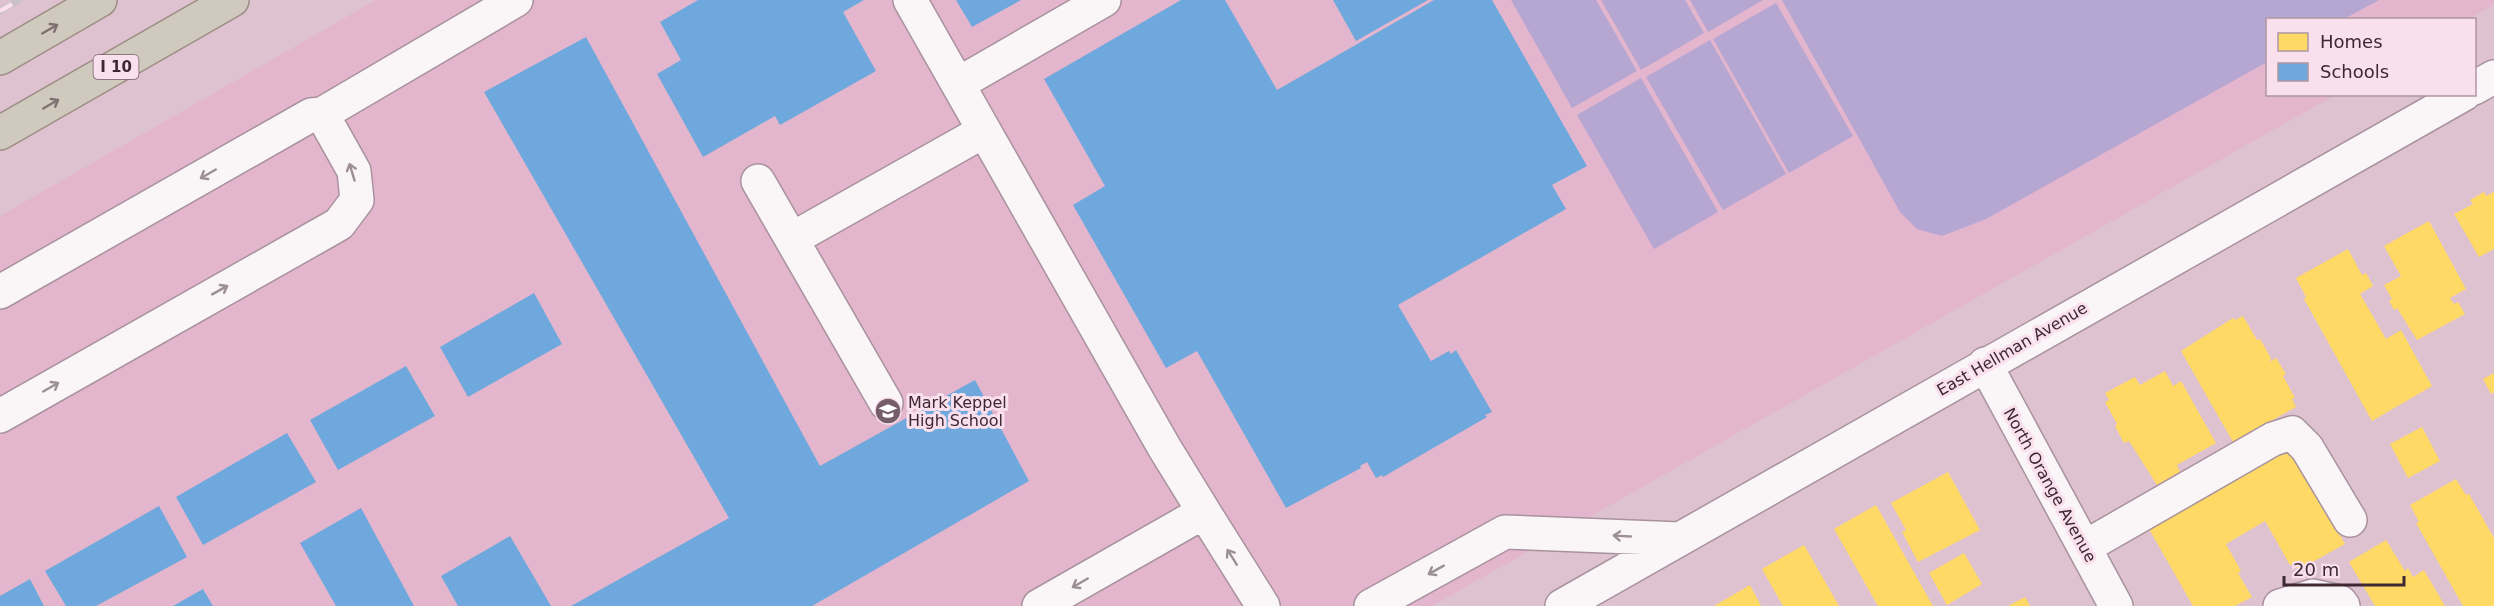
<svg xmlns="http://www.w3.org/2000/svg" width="2494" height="606" font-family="'DejaVu Sans',sans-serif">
	<rect width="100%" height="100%" fill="#dec2d0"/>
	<path fill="#e3b6cd" d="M376 0H2494V5L2468 19 2268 20V94L2335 95 1432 606H0V216Z"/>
	<path fill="#b5a6d2" d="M1511 0H1596L1637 71 1572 108Z
		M1601 0H1685L1704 33 1641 70Z
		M1690 0H1763L1708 32Z
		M1782 0H2379L2344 19 2268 20 2267 62 1986 219 1942 236 1917 229 1900 212Z
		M1776 3 1853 136 1789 173 1713 39Z
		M1710 40 1786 174 1723 210 1646 77Z
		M1641 78 1718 212 1654 249 1577 115Z"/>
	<path fill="#ffd966" d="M2484 192 2486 196 2494 192V249L2479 257 2454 214 2473 204 2470 200Z
		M2429 221 2466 289 2450 298 2454 304 2458 302 2465 314 2417 340 2397 308 2394 310 2389 301 2392 299 2384 285 2401 276 2384 246Z
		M2348 249 2362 275 2366 273 2373 286 2360 294 2386 339 2401 330 2432 386 2372 421 2304 299 2306 297 2296 278Z
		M2243 316 2257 340 2260 339 2271 358 2269 362 2276 358 2286 374 2283 376 2295 398 2292 399 2296 407 2233 442 2181 351 2233 318 2235 320Z
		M2165 371 2173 386 2181 381 2216 443 2177 465 2180 472 2157 485 2129 441 2124 443 2115 426 2117 424 2105 402 2109 400 2105 393 2135 377 2140 385Z
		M2494 373V392L2491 394 2483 379Z
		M2422 427 2440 461 2408 478 2390 444Z
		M2286 441 2345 544 2298 570 2294 564 2290 565 2265 521 2226 544 2241 571 2238 573 2252 597 2235 606H2193L2145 522Z
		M1948 472 1980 530 1918 562 1902 532 1906 530 1891 503Z
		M2456 479 2466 495 2469 494 2494 538V606H2463L2416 523 2419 522 2410 505Z
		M1876 505 1933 606H1878L1834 529Z
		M2386 540 2405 571 2408 568 2413 577 2424 570 2445 606H2375L2349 562Z
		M1804 545 1839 606H1783L1762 569Z
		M1964 553 1982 584 1947 605 1929 573Z
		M1750 585 1761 606H1714Z
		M2025 597 2030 606H2008Z"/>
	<path fill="#6fa8dc" d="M698 0H864L843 12 876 71 780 125 775 116 703 157 657 74 681 60 660 22Z
		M956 0H1021L972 27Z
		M1181 0H1225L1277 90 1434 0H1492L1587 166 1552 185 1566 209 1398 305 1431 361 1449 351 1451 354 1456 350 1492 412 1485 415 1487 417 1383 477 1382 475 1376 478 1367 462 1360 466 1361 468 1286 508 1197 351 1166 368 1073 205 1105 186 1044 79Z
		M1333 0H1428L1356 41Z
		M586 37 820 466 975 380 1029 481 812 606H571L729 518 484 92Z
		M534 293 562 344 468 397 440 347Z
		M406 366 435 416 338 470 310 420Z
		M287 433 316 482 203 545 176 497Z
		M159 506 187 557 96 606H66L45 571Z
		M361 508 414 606H336L300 543Z
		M510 536 551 606H458L441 576Z
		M30 579 44 606H0V596Z
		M203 589 213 606H173Z"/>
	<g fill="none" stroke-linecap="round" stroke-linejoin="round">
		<defs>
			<path id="minor" d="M910 0 1164 447 1204 512
				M958 84 1104 0
				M2474 88 2494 77
				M322 114 516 0
				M758 181 886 403
				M792 239 984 131
				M0 292 311 115 322 114 354 171 357 200 339 224 0 416
				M1985 364 2116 606
				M2085 547 2273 439 2292 433 2307 448 2350 520
				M1039 606 1204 512 1263 606
				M1371 606 1505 532 1680 539
				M1562 606 2464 94
				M2280 606 2313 596 2340 602 2343 606"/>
			<path id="highway" d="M0 58 100 0
				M0 133 232 0"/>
		</defs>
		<use href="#minor" stroke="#a8929d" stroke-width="36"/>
		<use href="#highway" stroke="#9d8e85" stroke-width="36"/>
		<use href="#minor" stroke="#faf6f8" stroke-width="33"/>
		<use href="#highway" stroke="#cfcabd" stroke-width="33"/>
		<defs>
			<path id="rail" d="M0 11 19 0"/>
		</defs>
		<use href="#rail" stroke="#cac2c6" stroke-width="7"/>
		<use href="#rail" stroke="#fadfec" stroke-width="4.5" stroke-dasharray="14" stroke-linecap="butt"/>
	</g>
	<defs><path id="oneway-shaft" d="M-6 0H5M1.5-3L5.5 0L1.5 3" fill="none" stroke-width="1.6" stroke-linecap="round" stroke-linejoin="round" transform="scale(1.5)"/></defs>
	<g stroke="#7f7171">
		<use href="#oneway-shaft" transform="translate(50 29) rotate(-30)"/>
		<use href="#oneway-shaft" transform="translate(51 104) rotate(-30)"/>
	</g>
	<g stroke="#9c8f96">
		<use href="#oneway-shaft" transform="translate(352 172) rotate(-107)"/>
		<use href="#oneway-shaft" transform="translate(208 174) rotate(150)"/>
		<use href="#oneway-shaft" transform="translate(220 290) rotate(-29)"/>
		<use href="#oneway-shaft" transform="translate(51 387) rotate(-30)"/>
		<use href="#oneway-shaft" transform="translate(1622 536) rotate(-177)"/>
		<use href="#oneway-shaft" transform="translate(1232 557) rotate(-122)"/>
		<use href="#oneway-shaft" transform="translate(1436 570) rotate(151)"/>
		<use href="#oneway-shaft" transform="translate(1080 583) rotate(150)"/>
	</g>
	<defs>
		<symbol id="school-disc" viewBox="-11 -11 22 22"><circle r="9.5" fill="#755e6a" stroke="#fadfec"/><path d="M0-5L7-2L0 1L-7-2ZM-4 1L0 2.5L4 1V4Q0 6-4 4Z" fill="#fff"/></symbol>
	</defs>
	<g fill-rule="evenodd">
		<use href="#school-disc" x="873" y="396" width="30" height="30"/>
	</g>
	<g text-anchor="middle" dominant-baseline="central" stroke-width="6" stroke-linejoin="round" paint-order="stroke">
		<rect fill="#fadfec" stroke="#765f6a" stroke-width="1.5" x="93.5" y="55" width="45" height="24" rx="4.5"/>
		<g font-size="15" font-weight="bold" fill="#3d2833">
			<text x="116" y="67">I 10</text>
		</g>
		<g font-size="16" fill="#3d2833" stroke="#fadfec">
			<text transform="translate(2012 349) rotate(-30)">East Hellman Avenue</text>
			<text transform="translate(2050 485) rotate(61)">North Orange Avenue</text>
		</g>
		<g font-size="16" fill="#3d2833" stroke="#fadfec" text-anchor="start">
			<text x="908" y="402">Mark Keppel<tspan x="908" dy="18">High School</tspan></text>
		</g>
	</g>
	<rect x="2266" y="18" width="210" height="78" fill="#fadfec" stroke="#ae96a2" stroke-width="1.5"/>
	<rect x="2278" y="33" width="30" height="18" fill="#ffd966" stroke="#ae96a2" stroke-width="1.5"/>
	<text x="2320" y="48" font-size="18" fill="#3d2833">Homes</text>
	<rect x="2278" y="63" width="30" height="18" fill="#6fa8dc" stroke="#ae96a2" stroke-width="1.5"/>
	<text x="2320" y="78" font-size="18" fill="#3d2833">Schools</text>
	<path d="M2284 576v9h120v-9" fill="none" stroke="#3d2833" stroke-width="3"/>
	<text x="2293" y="576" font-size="18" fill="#3d2833" stroke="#fadfec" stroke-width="4.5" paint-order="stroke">20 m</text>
</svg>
